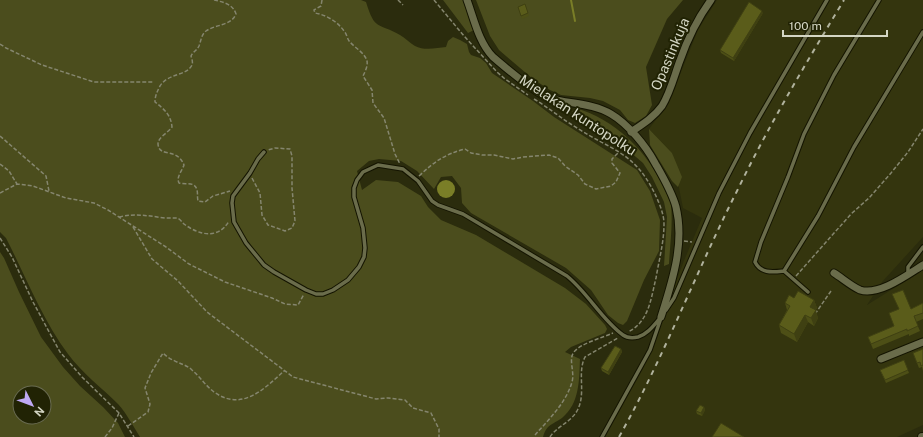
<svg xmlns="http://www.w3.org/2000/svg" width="923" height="437" font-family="'Public Sans',sans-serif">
	<rect width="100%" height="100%" fill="#2b2c0d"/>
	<path fill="#34350e" d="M717 0H923V237L882 282 867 305 923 270V425L897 437H605L644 367 683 263 702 218 683 208 672 153 649 129 669 102 698 30Z"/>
	<path fill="#4b4d1d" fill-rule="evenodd" d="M0 0H361L366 2C375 31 377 22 400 35 405 38 410 43 415 46 424 51 437 48 446 47L448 41 453 37 460 40 467 44 469 52 471 55 480 58 486 63 492 73 533 101 554 117 637 170 650 191 660 220 659 251 644 280 627 321 623 325 618 323 608 315 591 290 566 268 471 213 462 203 461 188 452 176 441 177 434 189 417 171 401 161 379 159 369 161 357 171 362 190 376 180 398 182 421 196 428 207 441 220 476 235 565 288 586 304 605 325 607 329 605 333 571 347 565 352 580 359C579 380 580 403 562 418 552 425 547 424 543 437H140C133 426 127 414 118 404 102 388 82 373 68 354 42 319 26 277 6 238L0 232Z
		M443 0H463L474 30 468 33Z
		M476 0H683L667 19 646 67 652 105 646 116 635 123 628 120 620 110 603 101 590 98 561 95 550 90 533 79 499 50 490 36Z
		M575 108C615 119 647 151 664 188 666 193 670 199 671 205 673 224 670 245 669 264L664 266 667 217 664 202 652 177 643 163 629 151 577 118 572 112Z
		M649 129 672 153 682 177 678 187 672 181 650 145Z
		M0 252 4 258 19 292 41 337 63 367 80 386 103 407 118 423 125 437H0ZM20 393H44V417H20Z"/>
	<path fill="#7a7e27" d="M437 189a9 9 0 1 1 18 0a9 9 0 1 1-18 0Z"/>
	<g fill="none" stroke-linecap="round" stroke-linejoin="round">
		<path stroke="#7a7e27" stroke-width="2" d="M571 0 575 21"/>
		<defs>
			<path id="service" d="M264 152 258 159 250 173 233 196 232 203 234 222 246 243 264 265 274 272 306 290 316 294H323L333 290 348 280 359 267 364 257 365 248 363 228 354 197V188L357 180 363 172 378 165 403 169 418 181 432 201 438 205 463 214 567 276C588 293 602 320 623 335 627 338 633 338 638 337 648 334 654 325 661 317
				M784 271 818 216 854 147 923 32
				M908 274V267L923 247
				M808 292 784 271C773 272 761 274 755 262L761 242 788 177 804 134 834 75 879 0
				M666 310 674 298 719 193 750 133 827 0
				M602 437 650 350 661 318"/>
			<path id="minor" d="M467 0C474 19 479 43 493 57 505 67 536 94 549 98 569 104 593 103 611 114 628 124 646 146 655 163 663 177 672 192 676 207 685 244 672 282 661 317
				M631 132C643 124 654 117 662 106 670 93 674 77 679 63 687 40 697 19 711 0
				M834 273C842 278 851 286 860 290 879 296 907 275 923 265
				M881 359 923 342"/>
			<path id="tertiary" d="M922 437H923"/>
		</defs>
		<use href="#service" stroke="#141400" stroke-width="5.5"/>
		<use href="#minor" stroke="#141400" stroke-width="9"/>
		<use href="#tertiary" stroke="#141400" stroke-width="10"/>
		<path stroke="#85866e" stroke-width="1.5" stroke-dasharray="4 2" stroke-linecap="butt" d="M214 0C223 2 233 4 236 14 231 26 216 24 206 31 201 35 201 41 199 46 197 50 193 52 191 56 192 59 193 62 192 65 187 76 168 73 160 86 157 92 155 96 155 102 164 109 171 115 172 127 168 133 158 137 158 144 159 158 177 147 184 165 182 171 176 177 179 183 186 185 195 181 197 190 198 194 197 197 198 201L205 202 213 196 230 191
			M322 0 321 6 314 10 315 13C326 15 337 21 344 31 347 34 347 39 350 42 355 48 365 53 367 61 368 66 365 72 363 76L372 90 373 103 384 118 395 154 400 164
			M398 0 403 5
			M434 0 464 36 497 72 505 79 528 95
			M0 44 6 48 42 65 94 82H154
			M534 99C549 108 562 119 577 128 611 150 634 152 654 192 659 202 664 214 664 224 664 242 659 260 656 278 651 298 649 322 628 332
			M0 136 46 176 49 191
			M0 164 9 171 17 184
			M419 176C434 162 445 154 465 149L471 153 482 155H494L513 159 523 157 549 155 558 158 565 166 578 175 585 184 596 189 611 186 616 182 620 173 612 163V159L619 152
			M252 178 260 193 262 215 268 225 285 231 292 228 295 221 292 188V156L290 149 275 148 268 150
			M0 193 17 184 33 186 66 198 94 203 108 210 166 247 189 264 225 282 272 298 285 304 298 305 304 294
			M119 217C135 213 149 216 165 218 169 218 173 218 177 218 180 219 182 222 184 224 199 235 218 240 229 221
			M133 227 152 259 178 281 207 312 293 377 376 399 388 398 405 400 413 408 431 413 439 429V437
			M0 238 12 257 33 302 60 352 82 377 119 413 134 437
			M684 241 692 242
			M796 276 851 214 869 198 891 173 908 152 923 129
			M815 314 831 291
			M128 426 148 412 150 404 145 388 151 373 163 353C166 356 170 359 173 360 180 364 187 365 192 370 200 377 206 386 214 392 242 412 264 389 284 371
			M535 435C549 419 566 403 572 382 575 372 568 359 574 352 581 343 602 338 613 333
			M105 437 112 428 119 413
			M550 437C557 426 572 422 578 409 586 392 577 373 585 357L618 338"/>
		<use href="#service" stroke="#6a6c4b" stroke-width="3.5"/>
		<use href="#minor" stroke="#6a6c4b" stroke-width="7"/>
		<use href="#tertiary" stroke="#6a6c4b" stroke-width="8"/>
		<path stroke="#b1b39e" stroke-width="2" stroke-dasharray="5 5" stroke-linecap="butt" d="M619 437C664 357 696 272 737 191 769 125 806 63 844 0"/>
	</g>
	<path fill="#4d4f16" d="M525 4 529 16 522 19 518 7Z
		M763 13 734 61 721 53 720 50Z
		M814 300 817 308 815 310 818 318 814 326 808 322 797 342 781 333 779 325 787 310 785 303Z
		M923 303V319L916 322 920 331 909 336V334L873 349 868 337 894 326 911 309Z
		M621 349 622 352 609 375 602 371 601 368Z
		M923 349V371L922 367 919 368 913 353Z
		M904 360 909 373 886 383 880 370Z
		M704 407 705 410 702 416 697 414 696 411Z"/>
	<path fill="#3f4012" d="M762 11 763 13 734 61 733 58Z
		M814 300 817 308 813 315 810 307Z
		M816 310 818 318 814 326 811 318Z
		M805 315 808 322 797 342 794 334Z
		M621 349 622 352 609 375 608 372Z
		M704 407 705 410 702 416 701 413Z"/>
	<path fill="#5a5c1a" stroke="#3f4012" d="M749 2 762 11 733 58 720 50Z
		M525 4 528 13 521 16 518 7Z
		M903 290 911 309 923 303V313L914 316 918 326 907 331V329L871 344 868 337 894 326 889 313 899 309 892 294Z
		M798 291 814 300 810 307 816 310 811 318 805 315 794 334 779 325 790 306 785 303 789 295 794 298Z
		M615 346 621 349 608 372 601 368Z
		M923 349V365L921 366 920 362 917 363 913 353Z
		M904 360 908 370 885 380 880 370Z
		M700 405 704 407 701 413 696 411Z
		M721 423 744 437H712Z"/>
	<g text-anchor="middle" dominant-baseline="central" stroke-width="4" stroke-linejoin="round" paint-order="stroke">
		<g font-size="14" fill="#d4d6c4" stroke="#212304">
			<text transform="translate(670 54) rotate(-67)">Opastinkuja</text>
			<text transform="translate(578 115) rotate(33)">Mielakan kuntopolku</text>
		</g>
	</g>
	<g transform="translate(32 405) rotate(132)"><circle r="19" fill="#212304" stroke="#696b51"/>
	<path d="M0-3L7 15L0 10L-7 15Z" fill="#bfa9f4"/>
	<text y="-6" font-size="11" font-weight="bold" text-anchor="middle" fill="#d4d6c4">N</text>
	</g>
	<path d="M783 30v6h104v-6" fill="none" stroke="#d4d6c4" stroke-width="2"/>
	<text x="789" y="30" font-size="12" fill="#d4d6c4" stroke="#212304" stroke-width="3" paint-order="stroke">100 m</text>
</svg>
